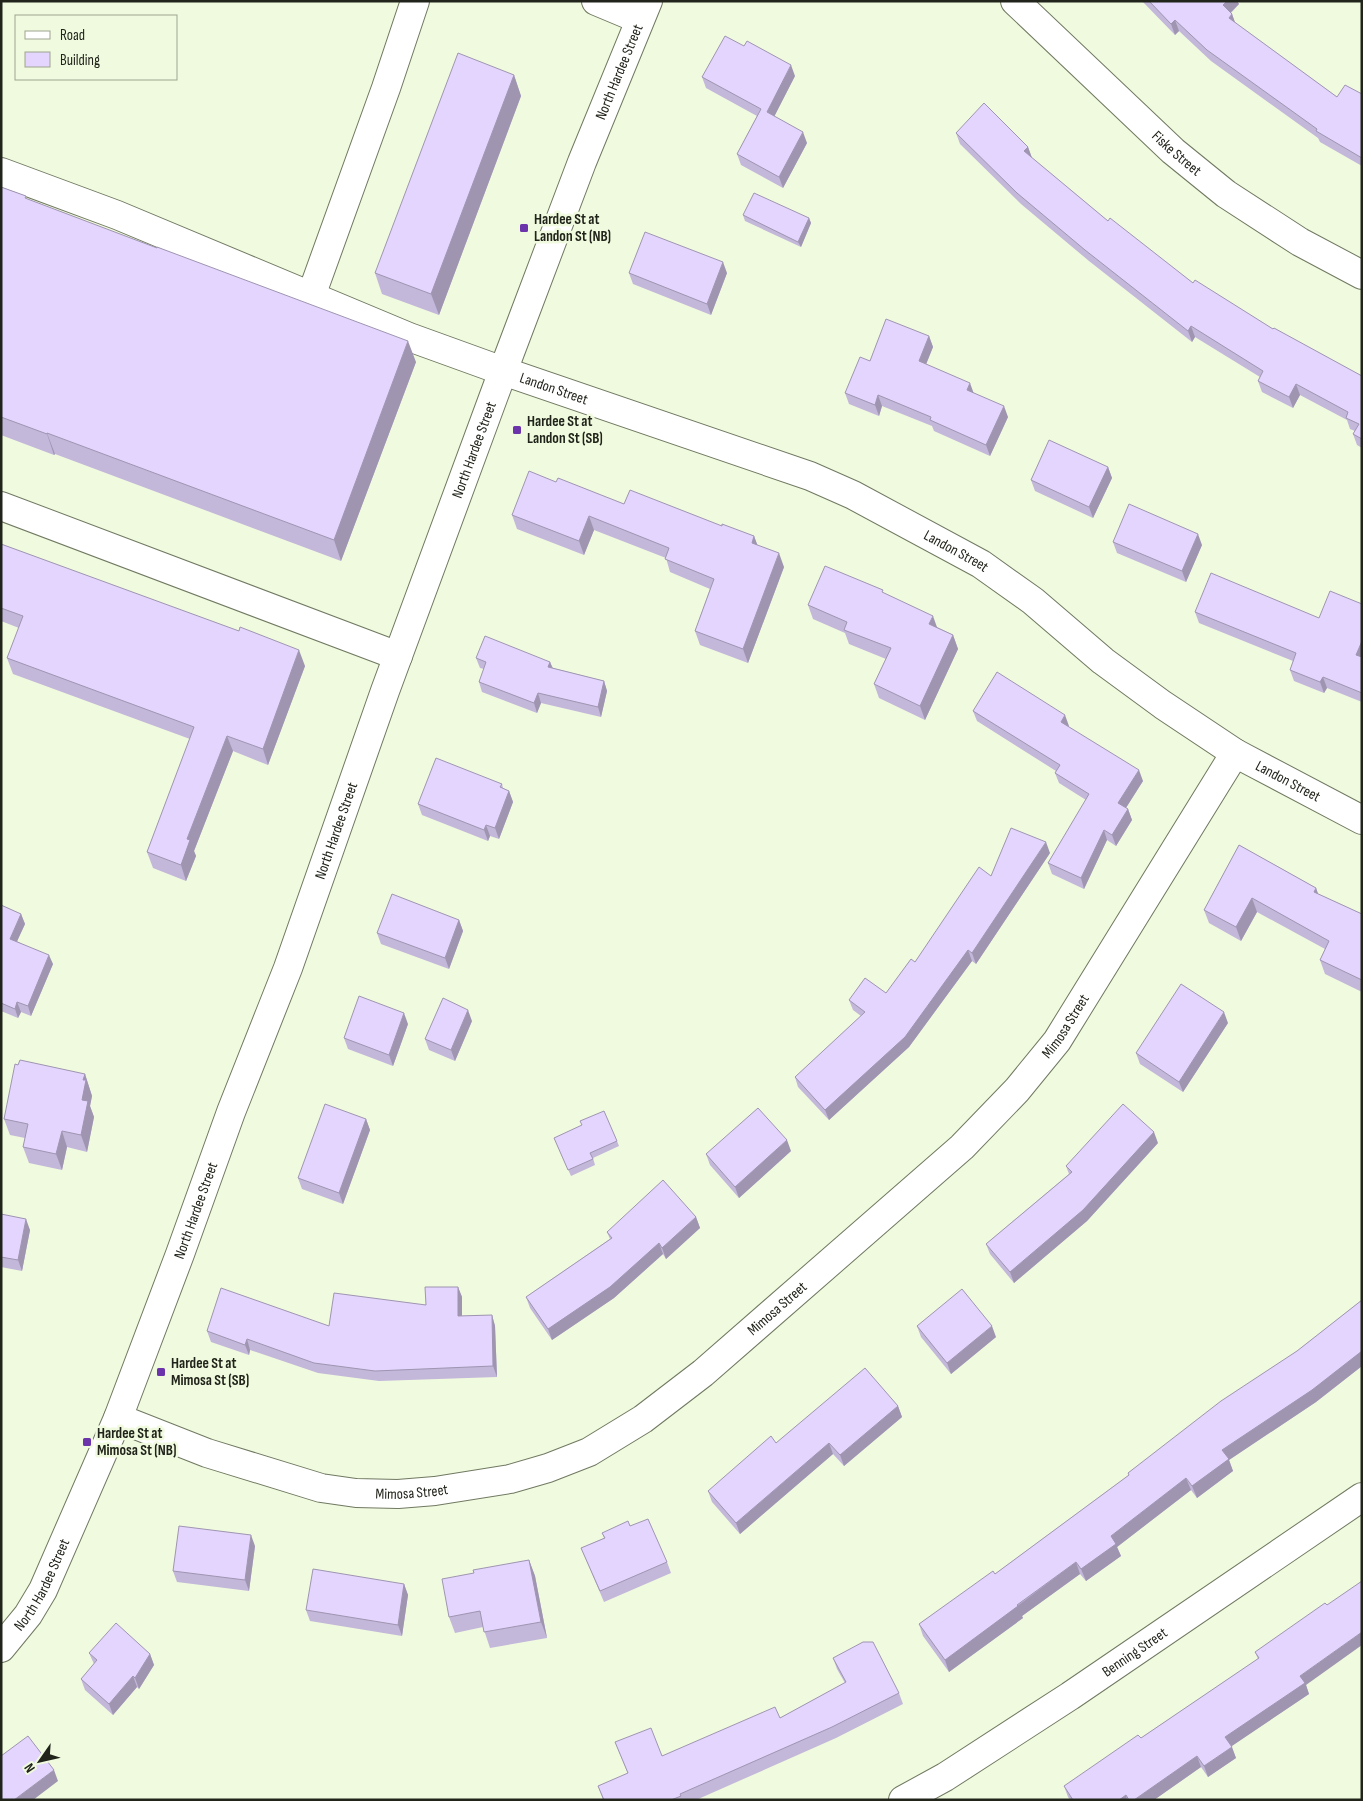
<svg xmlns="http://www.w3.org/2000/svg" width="1363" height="1801" font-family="'Sofia Sans Condensed',sans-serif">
	<rect width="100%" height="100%" fill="#f0fadf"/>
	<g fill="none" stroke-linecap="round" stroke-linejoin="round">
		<defs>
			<g id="minor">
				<path d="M596 1 639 19"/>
				<path id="s1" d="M1015 1 1173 151 1226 194 1300 242 1362 275"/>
				<path id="s2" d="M1 172 117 215 409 337 503 371 810 476 853 495 981 564 1033 601 1103 661 1163 705 1235 753 1362 820"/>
				<path d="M311 296 386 88 415 1"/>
				<path d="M1 506 398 656"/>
				<path id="s3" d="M118 1418 207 1453 321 1488 356 1493 398 1494 435 1491 510 1479 548 1468 589 1452 643 1419 703 1373 962 1147 1017 1090 1057 1041 1235 753"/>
				<path id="s4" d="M1 1648 28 1615 43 1590 118 1418 180 1254 231 1112 288 968 385 691 503 371 582 162 648 1"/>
				<path id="s5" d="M903 1800 945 1777 1070 1696 1362 1497"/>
			</g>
		</defs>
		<use href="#minor" stroke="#707961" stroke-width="30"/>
		<use href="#minor" stroke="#fff" stroke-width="28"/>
	</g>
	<path fill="#c3b7da" d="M1142 1H1237L1239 4 1231 13 1232 14 1235 23 1337 97 1362 94V166L1320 142 1318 138 1211 61 1179 31 1175 35Z
		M514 75 521 96 439 315 382 294 375 273Z
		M795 76 774 116 807 143 783 188 741 165 737 154 757 116 706 88 702 77Z
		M956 133 1028 147 1032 158 1108 221 1193 283 1273 329 1362 376V448L1357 445 1353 434 1355 431 1350 429 1347 420 1300 395 1293 408 1262 392 1258 381 1260 377 1195 337 1192 342 1089 261 1021 204 960 144Z
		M1 187 27 199 416 362 341 561 55 454 54 455 1 435Z
		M743 215 809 218 811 223 801 247 745 221Z
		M629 273H727L711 315 633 284Z
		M929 336 933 347 926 364 974 393 1008 417 990 456 934 431 932 426 882 406 879 416 849 404 845 393 870 361Z
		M1108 467 1112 478 1093 518 1035 491 1031 480Z
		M556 482 624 504 722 526 754 536 757 545 784 567 748 663 700 645 695 631 710 589 670 572 666 558 594 530 584 555 517 529 512 515Z
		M1113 542 1202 545 1186 582 1117 553Z
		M1 544 305 666 268 765 233 751 194 851 196 856 186 881 153 868 147 852 190 739 13 674 7 658 19 628 1 621Z
		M883 593 937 627 953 635 958 649 925 720 879 698 874 684 886 659 849 644 845 633 813 619 808 605Z
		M1362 604V702L1327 688 1324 693 1294 681 1290 670 1293 661 1199 623 1195 612 1319 618Z
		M476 658 550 662 553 668 604 681 607 691 601 717 541 703 537 713 482 692 479 682 484 669 480 668Z
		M973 711 1069 726 1068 727 1143 781 1126 808 1128 809 1132 820 1116 846 1107 840 1084 889 1052 874 1048 863 1086 800 1059 783 1055 773 1056 771 977 721Z
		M502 784 503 788 509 791 513 802 499 839 490 836 488 841 422 815 418 804Z
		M1239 845 1316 888 1318 894 1362 914V992L1325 974 1320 960 1325 949 1257 912 1241 941 1209 923 1204 910Z
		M1050 853 976 964 972 961 909 1047 829 1120 798 1087 795 1077 861 1016 853 1010 849 1000 886 993 915 962 991 876Z
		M1 905 21 914 25 924 17 941 53 964 31 1016 21 1012 18 1018 1 1011Z
		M459 920 463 931 449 969 381 944 377 933Z
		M472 1021 455 1061 429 1050 425 1039Z
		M1228 1023 1183 1092 1140 1064 1136 1053Z
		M408 1024 393 1066 348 1049 344 1038Z
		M18 1065 85 1074 92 1096 90 1106 94 1117 87 1152 67 1147 62 1170 29 1163 23 1147 25 1138 10 1135 4 1119Z
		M366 1119 370 1130 343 1204 302 1189 298 1178Z
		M554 1138 617 1141 619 1146 593 1158 595 1165 571 1176Z
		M1158 1143 1087 1221 1014 1283 990 1254 986 1244 1069 1174 1066 1166Z
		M791 1151 739 1198 710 1165 706 1154Z
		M1 1214 30 1230 22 1271 1 1267Z
		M696 1217 700 1228 666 1259 663 1254 614 1298 552 1340 530 1308 526 1297 610 1239 607 1232Z
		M458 1287 462 1297V1316L492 1315 495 1326 497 1377 379 1381 318 1373 250 1350 249 1355 211 1342 207 1331 329 1326 426 1305Z
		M1362 1300V1366L1316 1402 1229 1460 1233 1471 1197 1498 1191 1490 1117 1547 1121 1556 1086 1581 1080 1574 1022 1616 1023 1618 949 1672 923 1636 919 1624 995 1574 1129 1475 1128 1473 1297 1351Z
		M917 1326 996 1337 951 1374 921 1337Z
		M898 1406 902 1417 844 1466 833 1454 740 1534 712 1502 708 1491 776 1443Z
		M630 1526 667 1562 671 1573 604 1602 581 1548 604 1538 602 1533Z
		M255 1546 249 1591 177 1582 173 1571Z
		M529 1560 535 1576 547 1638 490 1648 483 1627 455 1633 449 1617 474 1573Z
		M404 1584 408 1595 402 1636 310 1621 306 1610Z
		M1255 1652 1306 1685 1309 1694 1231 1746 1236 1758 1208 1777 1201 1767 1154 1800H1070L1068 1797 1064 1786 1141 1738 1258 1659Z
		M89 1653 150 1654 154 1665 139 1689 137 1687 113 1715 85 1690 81 1679 94 1664Z
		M833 1658 899 1693 903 1704 836 1738 696 1800H603L598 1786 628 1774 615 1742 662 1756 780 1718 845 1683 837 1669Z"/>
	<path fill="#9f95b1" d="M1227 1H1237L1239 4 1227 16 1223 5Z
		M1232 14 1236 25 1229 18Z
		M1175 20 1179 31 1175 35 1171 24Z
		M791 65 795 76 771 123 767 112Z
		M514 75 521 96 439 315 431 294Z
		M803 132 807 143 783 188 779 177Z
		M1028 147 1032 158 1024 151Z
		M809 218 811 223 801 247 798 242Z
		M723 262 727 273 711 315 707 304Z
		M1191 326 1195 337 1192 342 1188 331Z
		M929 336 933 347 923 372 919 361Z
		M408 341 416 362 341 561 334 540Z
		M970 383 974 394 967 390Z
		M1296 384 1300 395 1293 408 1289 397Z
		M878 395 882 406 879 416 875 405Z
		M1004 406 1008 417 990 456 986 445Z
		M47 433 55 454 54 455 47 434Z
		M1108 467 1112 478 1093 518 1089 507Z
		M589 516 594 530 584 555 579 541Z
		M1198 534 1202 545 1186 582 1182 571Z
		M754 536 759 549 752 543Z
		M779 553 784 567 748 663 743 649Z
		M933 616 938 630 929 624Z
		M953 635 958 649 925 720 920 706Z
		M1362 641V662L1356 655Z
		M299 650 305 666 268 765 263 749Z
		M550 662 554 672 548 667Z
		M1323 677 1327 688 1324 693 1320 682Z
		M604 681 607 691 601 717 598 707Z
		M538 693 541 703 537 713 534 703Z
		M1065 715 1069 726 1064 733 1061 722Z
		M227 736 233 751 194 851 196 856 186 881 181 865 187 839Z
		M1139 770 1143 781 1122 814 1118 803Z
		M509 791 513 802 499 839 495 828Z
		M1128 809 1132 820 1116 846 1112 835Z
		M486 825 490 836 488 841 484 830Z
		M1104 830 1107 840 1084 889 1081 878Z
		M1046 842 1050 853 976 964 972 953Z
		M1316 888 1321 902 1314 892Z
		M1252 898 1257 912 1241 941 1236 927Z
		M21 914 25 924 14 948 10 939Z
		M459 920 463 931 449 969 445 958Z
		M968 950 972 961 909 1047 829 1120 825 1110Z
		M49 955 53 964 31 1016 28 1006Z
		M17 1002 21 1012 18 1018 15 1009Z
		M468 1010 472 1021 455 1061 451 1050Z
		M1224 1012 1228 1023 1183 1092 1179 1082Z
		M404 1013 408 1024 393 1066 389 1055Z
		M85 1074 92 1096 90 1106 94 1117 87 1152 81 1135 82 1100 83 1080Z
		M366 1119 370 1130 343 1204 339 1193Z
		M62 1131 67 1147 62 1170 56 1154Z
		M1154 1132 1158 1143 1087 1221 1014 1283 1010 1272Z
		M787 1140 791 1151 739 1198 735 1187Z
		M696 1217 700 1228 666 1259 662 1248Z
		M26 1219 30 1230 22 1271 18 1260Z
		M659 1243 663 1254 614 1298 552 1340 548 1329Z
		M458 1287 462 1297V1327L458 1316Z
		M492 1315 495 1326 497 1377 493 1366Z
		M992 1326 996 1337 951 1374 947 1363Z
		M247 1339 250 1350 249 1355 245 1345Z
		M1362 1351V1366L1316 1402 1229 1460 1233 1471 1197 1498 1192 1486 1222 1450Z
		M898 1406 902 1417 844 1466 840 1455Z
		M829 1443 833 1454 740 1534 736 1523Z
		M1186 1478 1191 1490 1117 1547 1121 1556 1086 1581 1081 1569 1111 1536Z
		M251 1535 255 1546 249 1591 245 1580Z
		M529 1560 535 1576 547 1638 541 1622Z
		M1076 1562 1080 1574 1022 1616 1023 1618 949 1672 945 1660Z
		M404 1584 408 1595 402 1636 398 1625Z
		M1362 1632V1645L1306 1685 1309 1694 1229 1748 1225 1737 1300 1676Z
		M150 1654 154 1665 139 1689 135 1678Z
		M133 1676 137 1687 113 1715 109 1704Z
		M1232 1747 1236 1758 1208 1777 1204 1766Z
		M1197 1756 1201 1767 1154 1800H1134Z
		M54 1770 58 1781 33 1800H14Z
		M1126 1795 1127 1800H1119Z"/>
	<path fill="#e3d5fd" stroke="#9f95b1" d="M1149 1H1227L1223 5 1232 14 1229 18 1337 97 1345 85 1362 94V158L1316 131 1317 129 1207 50 1175 20 1171 24Z
		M725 36 744 46 747 41 791 65 767 112 803 132 779 177 737 154 761 109 702 77Z
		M458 53 514 75 431 294 375 273Z
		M984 103 1028 147 1024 151 1108 221 1110 218 1193 283 1195 280 1273 329 1274 328 1362 376V439L1353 434 1359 424 1346 418 1348 412 1296 384 1289 397 1258 381 1263 371 1191 326 1188 331 1085 250 1017 193 956 133Z
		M1 187 26 196 25 198 157 248V247L408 341 334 540 47 433V434L1 417Z
		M754 193 809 218 798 242 743 215Z
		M645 232 723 262 707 304 629 273Z
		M886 319 929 336 919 361 970 383 967 390 1004 406 986 445 930 420 931 417 878 395 875 405 845 393 860 357 870 361Z
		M1049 440 1108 467 1089 507 1031 480Z
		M529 471 556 482 558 478 624 504 630 490 722 526V524L754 536 752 543 779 553 743 649 695 631 714 579 665 559 669 548 589 516 579 541 512 515Z
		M1129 504 1198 534 1182 571 1113 542Z
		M1 544 239 631 240 627 299 650 263 749 227 736 187 839 190 840 181 865 147 852 194 727 7 658 23 616 1 608Z
		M825 566 883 590 882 592 933 616 929 624 953 635 920 706 874 684 891 648 844 630 847 622 808 605Z
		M1211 573 1319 618 1330 591 1362 604V641L1356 655 1362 657V693L1323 677 1320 682 1290 670 1296 653 1195 612Z
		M485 636 550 662 548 667 604 681 598 707 538 693 534 703 479 682 486 662 476 658Z
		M997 672 1065 715 1061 722 1139 770 1118 803 1128 809 1112 835 1104 830 1081 878 1048 863 1089 794 1055 773 1060 765 973 711Z
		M436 758 502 784 500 787 509 791 495 828 486 825 484 830 418 804Z
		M1011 828 1046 842 972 953 968 950 905 1037 825 1110 795 1077 865 1012 849 1000 865 978 886 993 911 959 915 962 979 867 991 876Z
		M1239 845 1316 888 1314 892 1362 914V980L1320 960 1329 941 1252 898 1236 927 1204 910Z
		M392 894 459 920 445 958 377 933Z
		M1 905 21 914 10 939 49 955 28 1006 17 1002 15 1009 1 1003Z
		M1181 984 1224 1012 1179 1082 1136 1053Z
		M359 996 404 1013 389 1055 344 1038Z
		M443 998 468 1010 451 1050 425 1039Z
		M20 1060 85 1074 83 1080H86L82 1100 88 1101 81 1135 62 1131 56 1154 23 1147 28 1124 4 1119 15 1064 18 1065Z
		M325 1104 366 1119 339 1193 298 1178Z
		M1123 1104 1154 1132 1083 1210 1010 1272 986 1244 1072 1172 1066 1166Z
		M758 1108 787 1140 735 1187 706 1154Z
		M604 1111 617 1141 590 1153 593 1159 568 1170 554 1138 582 1125 580 1121Z
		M663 1180 696 1217 662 1248 659 1243 610 1287 548 1329 526 1297 612 1238 607 1232Z
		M1 1214 26 1219 18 1260 1 1257Z
		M425 1287H458V1316L492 1315 493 1366 375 1371 314 1363 247 1339 245 1345 207 1331 221 1288 329 1326 334 1293 426 1305Z
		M962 1289 992 1326 947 1363 917 1326Z
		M1362 1300V1351L1312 1390 1222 1450 1229 1459 1192 1486 1186 1478 1111 1536 1116 1544 1081 1569 1076 1562 1017 1605 1018 1606 945 1660 919 1624 993 1571 995 1574 1129 1475 1128 1473 1221 1401 1297 1351Z
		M865 1368 898 1406 840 1455 829 1443 736 1523 708 1491 771 1436 776 1443Z
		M648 1519 667 1562 600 1591 581 1548 605 1538 602 1533 628 1521 630 1526Z
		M179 1526 251 1535 245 1580 173 1571Z
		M529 1560 541 1622 484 1632 480 1611 449 1617 442 1579 474 1573 473 1570Z
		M313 1569 404 1584 398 1625 306 1610Z
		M1362 1581V1632L1300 1676 1305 1683 1225 1737 1232 1747 1204 1766 1197 1756 1134 1800H1129L1126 1795 1119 1800H1073L1064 1786 1138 1735 1141 1738 1259 1658 1255 1652 1325 1603 1327 1605Z
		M116 1623 150 1654 135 1678 133 1676 109 1704 81 1679 97 1660 89 1653Z
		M863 1642H873L899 1693 832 1727 680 1794 681 1796 671 1800H604L598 1786 628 1773 615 1742 651 1728 662 1756 775 1707 780 1718 846 1682 833 1658Z
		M28 1736 54 1770 14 1800H1V1756Z"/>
	<g fill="#6c34aa" stroke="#f0fadf" stroke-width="2">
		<rect x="519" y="223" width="10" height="10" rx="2.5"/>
		<rect x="512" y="425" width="10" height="10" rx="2.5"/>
		<rect x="156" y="1367" width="10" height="10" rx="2.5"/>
		<rect x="82" y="1437" width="10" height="10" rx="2.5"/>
	</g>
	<g text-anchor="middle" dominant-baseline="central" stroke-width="5" stroke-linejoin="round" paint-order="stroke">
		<g font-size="15" fill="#21241a" stroke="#f0fadf">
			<text stroke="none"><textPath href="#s4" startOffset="1696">North Hardee Street</textPath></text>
			<text stroke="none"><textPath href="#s1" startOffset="222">Fiske Street</textPath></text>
			<text stroke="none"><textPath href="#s2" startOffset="594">Landon Street</textPath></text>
			<text stroke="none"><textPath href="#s4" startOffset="1291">North Hardee Street</textPath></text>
			<text stroke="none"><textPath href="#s2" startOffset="1029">Landon Street</textPath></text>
			<text stroke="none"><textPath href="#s2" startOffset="1434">Landon Street</textPath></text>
			<text stroke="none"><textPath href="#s4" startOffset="886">North Hardee Street</textPath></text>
			<text stroke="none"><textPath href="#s3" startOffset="1131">Mimosa Street</textPath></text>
			<text stroke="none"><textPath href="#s4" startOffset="481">North Hardee Street</textPath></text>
			<text stroke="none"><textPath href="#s3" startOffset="726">Mimosa Street</textPath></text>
			<text stroke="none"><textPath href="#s3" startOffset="306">Mimosa Street</textPath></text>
			<text stroke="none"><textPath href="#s4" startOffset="76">North Hardee Street</textPath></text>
			<text stroke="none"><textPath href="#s5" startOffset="275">Benning Street</textPath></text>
		</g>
		<g font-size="15" font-weight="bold" fill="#21241a" stroke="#f0fadf" text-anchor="start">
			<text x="534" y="219">Hardee St at<tspan x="534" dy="17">Landon St (NB)</tspan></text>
			<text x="527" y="421">Hardee St at<tspan x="527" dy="17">Landon St (SB)</tspan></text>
			<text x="171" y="1363">Hardee St at<tspan x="171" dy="17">Mimosa St (SB)</tspan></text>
			<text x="97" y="1433">Hardee St at<tspan x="97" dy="17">Mimosa St (NB)</tspan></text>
		</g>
	</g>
	<rect width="1363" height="1801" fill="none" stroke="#21241a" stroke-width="5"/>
	<rect x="15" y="15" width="162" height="65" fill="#f0fadf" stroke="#9da490"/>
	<rect x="25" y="31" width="25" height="8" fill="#ffffff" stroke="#9da490"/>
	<text x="60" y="40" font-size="15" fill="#21241a">Road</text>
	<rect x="25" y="52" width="25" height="15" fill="#e3d5fd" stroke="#9da490"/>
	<text x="60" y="65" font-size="15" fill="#21241a">Building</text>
	<g transform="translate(40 1761) rotate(236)" stroke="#f0fadf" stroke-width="4" paint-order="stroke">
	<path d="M0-4L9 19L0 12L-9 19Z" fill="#21241a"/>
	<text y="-8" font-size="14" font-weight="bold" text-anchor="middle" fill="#21241a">N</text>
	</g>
</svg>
